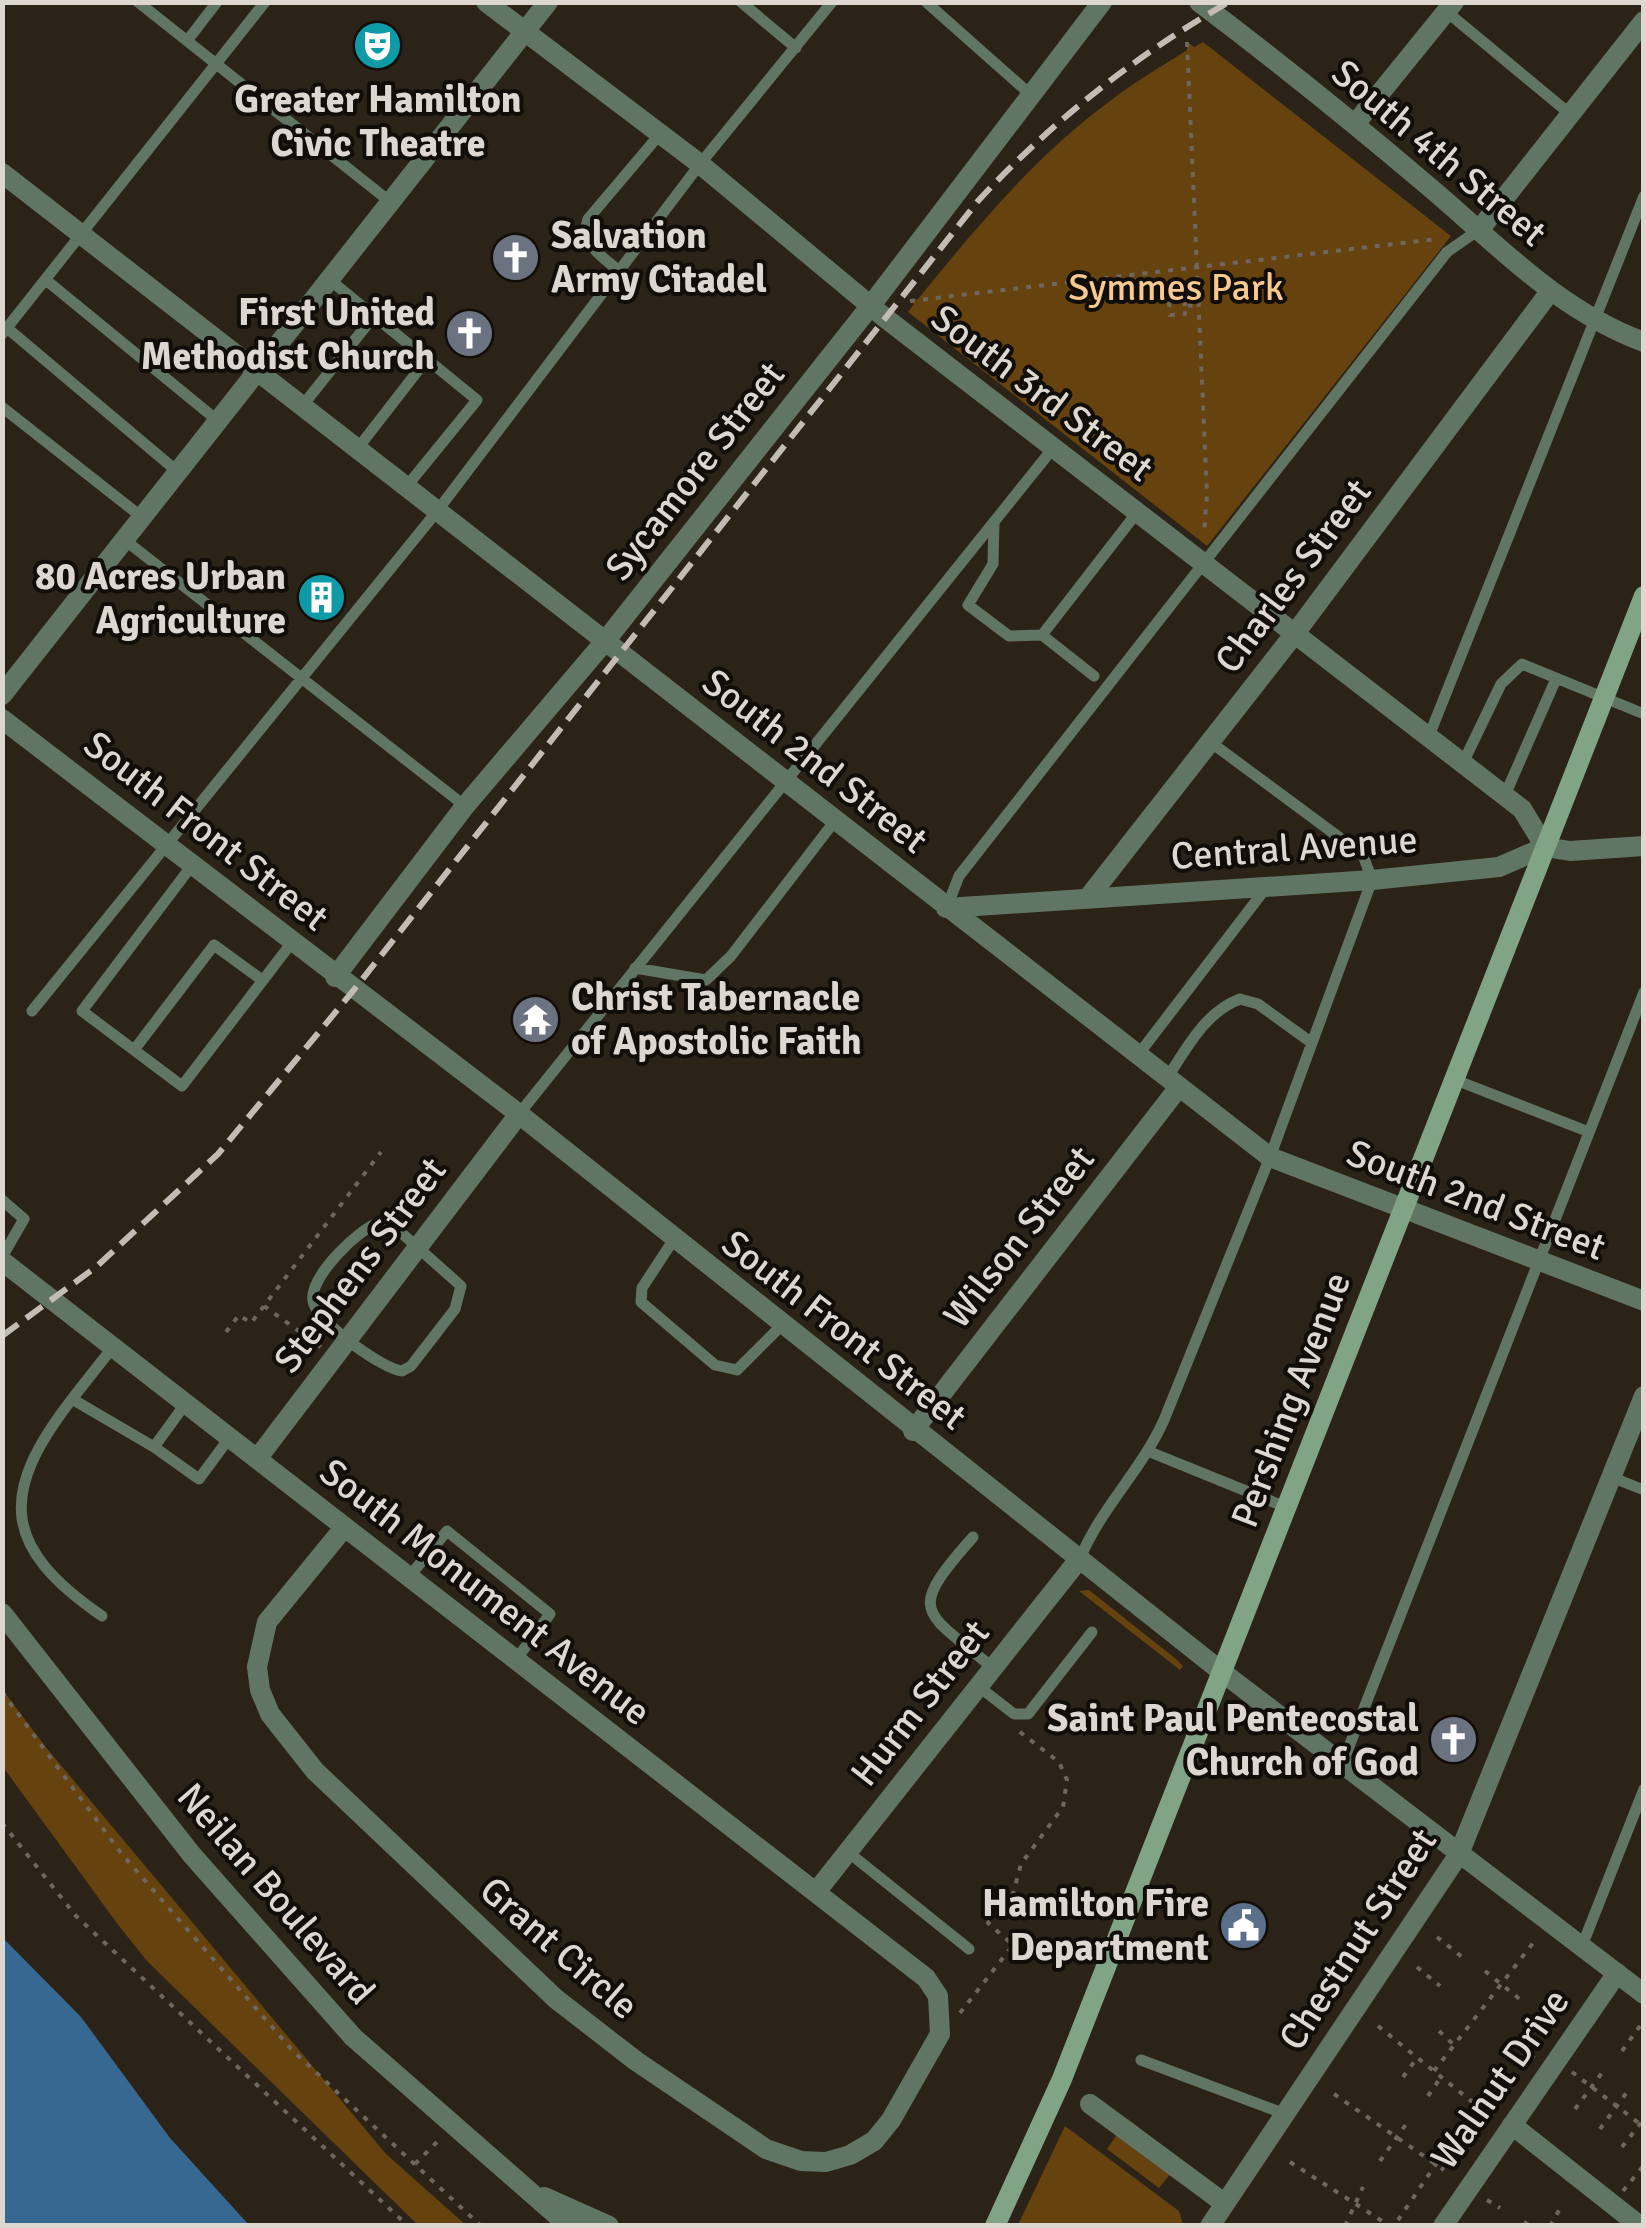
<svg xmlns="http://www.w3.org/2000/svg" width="1646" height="2228" font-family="Signika,sans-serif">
	<rect width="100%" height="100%" fill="#2c2318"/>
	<path fill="#65420e" d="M1187 42 1194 47 1203 42 1451 236 1207 546 908 312 914 304 910 301 918 299C976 228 1036 155 1110 101 1134 82 1161 67 1187 50Z
		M1089 1590 1176 1659 1183 1666 1180 1670 1079 1591Z
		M2 1689 44 1745 386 2154 466 2225H418L147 1961 119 1926 3 1767Z
		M1128 2119 1181 2161 1159 2188 1107 2149Z
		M1065 2126 1179 2211 1183 2225H1018Z"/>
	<path fill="#366891" d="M2 1937 81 2017 170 2138 249 2225H3Z"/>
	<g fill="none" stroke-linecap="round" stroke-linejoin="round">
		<path stroke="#6f675e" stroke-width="4" stroke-dasharray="5 8" stroke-linecap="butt" d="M1187 42 1207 494 1204 533
			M910 301 1437 239
			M1185 306 1184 298 1169 299 1170 315 1185 314V306L1200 305
			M264 1306 321 1347
			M226 1332 239 1315 251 1323 381 1152
			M2 1692 121 1853 293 2051 481 2226
			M2 1823 76 1916 408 2226
			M1437 1937 1462 1957
			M1417 1967 1440 1986
			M1485 1971 1522 2001
			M960 2013 1013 1945 988 1923 1013 1894 1021 1864 1063 1807 1067 1780 1059 1762 1016 1729
			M1542 2018 1555 2027
			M1378 2026 1476 2105 1394 2226
			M1439 2031 1454 2045
			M1520 2047 1536 2059
			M1622 2051 1640 2026
			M1434 2071 1533 1943
			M1572 2072 1644 2127
			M1403 2077 1417 2058
			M1496 2079 1512 2091
			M1334 2094 1444 2170
			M1428 2096 1441 2077
			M1476 2105 1493 2116
			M1575 2109 1602 2073
			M1600 2129 1627 2092
			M1622 2147 1644 2119
			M1380 2161 1409 2120
			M1290 2162 1390 2226
			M415 2164 440 2139
			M1623 2191 1644 2165
			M1487 2200 1500 2208
			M1524 2222 1530 2226
			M1345 2226 1363 2187
			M1550 2226 1562 2205"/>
		<path stroke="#607563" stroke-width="11" d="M138 2 393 204
			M741 2 796 48
			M926 2 1031 95
			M1447 12 1570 114
			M187 41 217 2
			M619 271C602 256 579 244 588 219L660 134
			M46 280 218 421
			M330 280 477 400 407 486
			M7 328 178 472
			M2 334 265 2
			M303 405 374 316
			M2 407 143 518
			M358 448 427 359
			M994 522 993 564 968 605 1009 636 1042 635
			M126 541 465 806
			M1094 676 1042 635 1139 510
			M1429 736 1644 196
			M1463 763 1501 684 1522 664 1644 714
			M1505 795 1556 679
			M193 864 82 1011 182 1086 293 941
			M947 907 959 876 1447 252 1480 229
			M635 968 706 980 731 956 834 822
			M32 1011 438 510 700 164 832 2
			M134 1050 214 945 262 980
			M1138 1055 1266 888
			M1167 1078C1187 1048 1205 1012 1240 999L1258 1004 1312 1043
			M1453 1079 1589 1132
			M519 1114 1054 447
			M2 1200 24 1219 2 1257
			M380 1222 397 1229 461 1286 455 1309 411 1366 402 1371C382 1369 316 1321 313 1301 309 1277 359 1228 380 1222Z
			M674 1239 642 1288 641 1302 715 1365 737 1370 782 1325
			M72 1399 113 1347
			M186 1403 154 1447 199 1479 230 1437
			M1150 1452 1288 1508
			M1611 1477 1644 1490
			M973 1537C905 1614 923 1609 993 1668
			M1080 1558C1103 1505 1141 1471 1164 1420L1270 1157 1372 880 1363 855 1209 741
			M408 1578 447 1531 550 1614 515 1661
			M102 1616C0 1546 0 1492 72 1399L154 1447
			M978 1686 1014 1714H1028L1092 1632
			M1343 1762 1644 992
			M848 1852 969 1949
			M1582 1946 1644 1789
			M1141 2060 1285 2114"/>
		<path stroke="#607563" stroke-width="20" d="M486 2 700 164 884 317 1522 809 1545 847
			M1199 2C1277 61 1353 122 1427 185 1496 243 1557 310 1644 342
			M1355 124 1454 2
			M1480 229 1644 21
			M2 695 548 2
			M1088 898 1296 632 1549 293
			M335 977 465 806 606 640 872 304 1102 2
			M2 1261 926 1978 938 1996 940 2034 891 2120 874 2141 850 2155 826 2162 801 2161 766 2149 636 2061 556 1999 315 1771 270 1714 260 1690 257 1667 267 1622 343 1529
			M913 1431 1179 1087
			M257 1459 519 1114
			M816 1892 1080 1558
			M1090 2104 1224 2203
			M1512 2125 1640 2226
			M1210 2226 1459 1854 1644 1396
			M1443 2226 1617 1973"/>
		<path stroke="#607563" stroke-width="20" d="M2 173 1270 1157 1644 1301
			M2 719 519 1114 1222 1672 1644 1994
			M946 908 1372 880 1499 867 1545 847 1570 851 1644 846
			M2 1613 192 1855 353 2037 569 2226
			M544 2197 609 2226"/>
		<path stroke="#82a486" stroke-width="20" d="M995 2226 1062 2079 1644 596"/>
		<path stroke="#c3bcb5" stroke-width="6" stroke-dasharray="20 10" stroke-linecap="butt" d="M2 1336 96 1267 218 1154 353 991 978 201C1051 122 1136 55 1229 2"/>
	</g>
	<defs>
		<symbol id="theatre-disc" viewBox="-11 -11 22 22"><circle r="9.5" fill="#0f9aa8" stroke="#110d08"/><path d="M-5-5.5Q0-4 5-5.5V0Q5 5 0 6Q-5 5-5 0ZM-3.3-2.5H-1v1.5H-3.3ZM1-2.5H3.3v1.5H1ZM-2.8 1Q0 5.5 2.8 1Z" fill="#fff"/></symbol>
		<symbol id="church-disc" viewBox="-11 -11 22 22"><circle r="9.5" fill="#6b7280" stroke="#110d08"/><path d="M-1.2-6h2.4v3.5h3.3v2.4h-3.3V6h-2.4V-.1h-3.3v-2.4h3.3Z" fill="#fff"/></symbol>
		<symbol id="building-disc" viewBox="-11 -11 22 22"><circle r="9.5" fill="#0f9aa8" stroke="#110d08"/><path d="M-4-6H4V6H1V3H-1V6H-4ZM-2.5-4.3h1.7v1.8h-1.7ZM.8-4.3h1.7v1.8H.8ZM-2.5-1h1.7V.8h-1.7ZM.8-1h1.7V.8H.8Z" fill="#fff"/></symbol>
		<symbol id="temple-disc" viewBox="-11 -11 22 22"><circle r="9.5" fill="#6b7280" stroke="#110d08"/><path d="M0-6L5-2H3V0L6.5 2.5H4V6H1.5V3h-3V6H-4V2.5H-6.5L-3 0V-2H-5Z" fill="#fff"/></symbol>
		<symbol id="civic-disc" viewBox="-11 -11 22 22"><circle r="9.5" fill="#5c6f8a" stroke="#110d08"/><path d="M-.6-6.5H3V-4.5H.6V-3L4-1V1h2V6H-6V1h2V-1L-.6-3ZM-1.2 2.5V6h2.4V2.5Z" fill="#fff"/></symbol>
	</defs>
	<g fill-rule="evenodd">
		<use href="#theatre-disc" x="350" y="18" width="55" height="55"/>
		<use href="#church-disc" x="488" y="230" width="55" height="55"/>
		<use href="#church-disc" x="442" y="306" width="55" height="55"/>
		<use href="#building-disc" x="294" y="570" width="55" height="55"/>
		<use href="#temple-disc" x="508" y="992" width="55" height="55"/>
		<use href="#church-disc" x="1426" y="1712" width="55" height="55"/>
		<use href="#civic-disc" x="1216" y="1898" width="55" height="55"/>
	</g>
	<g text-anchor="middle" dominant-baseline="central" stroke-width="8" stroke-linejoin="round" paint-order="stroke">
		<g font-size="38" font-weight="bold" fill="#ddd7d0" stroke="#110d08" text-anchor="end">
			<text x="378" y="99" text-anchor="middle">Greater Hamilton<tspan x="378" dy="44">Civic Theatre</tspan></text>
			<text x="551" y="235" text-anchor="start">Salvation<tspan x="551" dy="44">Army Citadel</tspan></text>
			<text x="435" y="312">First United<tspan x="435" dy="44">Methodist Church</tspan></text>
			<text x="286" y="576">80 Acres Urban<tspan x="286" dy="44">Agriculture</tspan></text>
			<text x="571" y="997" text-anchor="start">Christ Tabernacle<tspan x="571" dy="44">of Apostolic Faith</tspan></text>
			<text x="1419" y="1718">Saint Paul Pentecostal<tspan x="1419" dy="44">Church of God</tspan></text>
			<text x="1209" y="1903">Hamilton Fire<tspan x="1209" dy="44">Department</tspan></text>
		</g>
		<g font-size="38" fill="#ddd7d0" stroke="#110d08">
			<text transform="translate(1439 153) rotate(40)">South 4th Street</text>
			<text transform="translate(1042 393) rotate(37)">South 3rd Street</text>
			<text transform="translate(695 471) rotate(-52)">Sycamore Street</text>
			<text transform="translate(1293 576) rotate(-53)">Charles Street</text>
			<text transform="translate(815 761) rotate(38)">South 2nd Street</text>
			<text transform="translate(206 831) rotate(38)">South Front Street</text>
			<text transform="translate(1294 848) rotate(-4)">Central Avenue</text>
			<text transform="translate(1476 1200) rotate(21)">South 2nd Street</text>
			<text transform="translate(1019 1237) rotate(-52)">Wilson Street</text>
			<text transform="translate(360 1265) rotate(-53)">Stephens Street</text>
			<text transform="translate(844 1330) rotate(38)">South Front Street</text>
			<text transform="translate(1291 1400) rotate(-69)">Pershing Avenue</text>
			<text transform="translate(485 1592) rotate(38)">South Monument Avenue</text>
			<text transform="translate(920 1703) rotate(-52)">Hurm Street</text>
			<text transform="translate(276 1894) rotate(49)">Neilan Boulevard</text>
			<text transform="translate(1358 1939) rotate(-57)">Chestnut Street</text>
			<text transform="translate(559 1948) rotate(41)">Grant Circle</text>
			<text transform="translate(1500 2079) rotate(-55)">Walnut Drive</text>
		</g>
		<g font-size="38" fill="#f9c98f" stroke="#110d08">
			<text x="1176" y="287">Symmes Park</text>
		</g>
	</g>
	<rect width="1646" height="2228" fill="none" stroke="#ddd7d0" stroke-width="10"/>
</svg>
